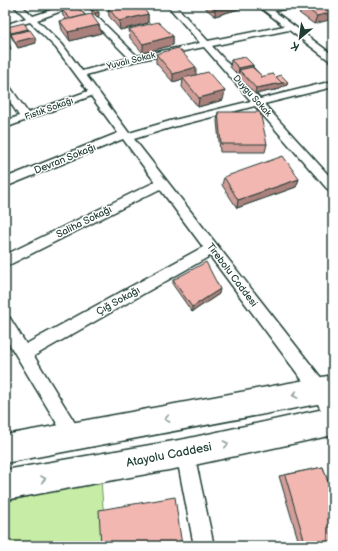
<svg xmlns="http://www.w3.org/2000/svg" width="338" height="551" font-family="'Balsamiq Sans',sans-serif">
	<rect width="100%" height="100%" fill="#fff"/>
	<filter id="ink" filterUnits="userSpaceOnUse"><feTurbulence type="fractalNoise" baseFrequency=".025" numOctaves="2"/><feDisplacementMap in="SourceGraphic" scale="8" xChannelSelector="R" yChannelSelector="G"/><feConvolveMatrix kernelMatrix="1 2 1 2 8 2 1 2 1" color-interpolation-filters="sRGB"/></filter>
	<g filter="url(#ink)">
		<path fill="#c6eca6" stroke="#72946d" d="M101 480 106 546H5V502Z"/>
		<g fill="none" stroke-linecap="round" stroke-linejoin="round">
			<defs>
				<path id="street" d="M13 5H21L33 16 66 5H85L137 56 200 43 167 5H175L208 41 284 26 257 5H266L269 7 280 5H294L293 7 274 11 333 55V62L330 61 289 30 212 46 260 99 333 81V87L264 104 333 180V192L329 191 255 106 173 127 134 139 326 384 333 398V425L327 422 314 396 210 256 34 356 83 436 80 442 74 445 68 442 5 337V316L10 318 26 344 203 247 160 189 5 267V255L155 182 123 139 5 187V178L118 133 91 96 5 128V121L19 116 5 94V83L8 84 28 113 88 91 56 48 30 22 5 30V25L26 18ZM78 5V7L129 58 82 71 62 44 37 20ZM204 47 251 101 170 121 129 133 86 75 136 61Z
					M185 444 191 447 194 453 214 546H194L176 453 179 447Z"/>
				<path id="primary" d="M333 375V401L5 463V435Z
					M333 407V435L185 467 5 500V470L185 439Z"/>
			</defs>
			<use href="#street" stroke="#1f3d34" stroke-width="3"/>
			<use href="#primary" stroke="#1f3d34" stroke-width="3"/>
			<use href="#street" fill="#fff" fill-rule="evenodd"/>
			<use href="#primary" fill="#fff" fill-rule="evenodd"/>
		</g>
		<path fill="#d19d99" stroke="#1f3d34" d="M206 5H249V6L215 16 206 9Z
			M301 5H333L314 24 299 13Z
			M108 8 148 14V23L120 30 109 16Z
			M92 9 99 16 96 17 92 13Z
			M62 10 85 15 99 25 101 33 70 41 62 30 60 21 67 20 63 16Z
			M7 27 28 29 36 43 18 48 9 33Z
			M129 29 173 36V45L143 53 130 38Z
			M156 54 196 75 223 100 198 107 182 87 183 79 173 82 156 63Z
			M231 60 253 65V67L262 76V77H276L288 82 287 85 281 87 280 89 255 94 238 77 239 74 238 75 230 67Z
			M218 112 267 144 265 152H220L217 121Z
			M224 177 299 179 296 187 237 208 222 185Z
			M173 280 219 294 192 312 173 285Z
			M333 462V471L330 463Z
			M323 467 330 487 333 486V546H300L279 476Z"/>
		<path fill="#aa807d" stroke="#1f3d34" d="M5 5H10L11 8 5 10Z
			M224 5H249V6L215 16V7Z
			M99 12V16L96 17 95 13Z
			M333 12V19L314 24 317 16Z
			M148 14V23L120 30 119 21Z
			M99 25 101 33 70 41 68 32Z
			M28 29 30 35 12 37 11 33Z
			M173 36V45L143 53V44Z
			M35 37 36 43 18 48 15 42Z
			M9 43 11 49 5 51V44Z
			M253 65 252 71 239 70V74L238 75 239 68Z
			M196 67V76L183 78V79L173 82V74Z
			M288 82 287 85 281 87 280 89 255 94 256 88Z
			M225 91 223 100 198 107 199 98Z
			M299 179 296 187 237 208 238 200Z
			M220 289 219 294 192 312V307Z"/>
		<path fill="#f3b7b2" stroke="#1f3d34" d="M120 5H139L148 14 119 21 108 8Z
			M212 5H224L215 7Z
			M302 5H333V12L317 16Z
			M76 6 85 15 71 19 62 10Z
			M92 9H95L99 12 95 13Z
			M91 14 99 25 68 32 60 21Z
			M158 22 173 36 143 44 129 29Z
			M24 23 28 29 11 33 7 27Z
			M30 30 35 37 15 42 11 34Z
			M5 36 9 43 5 44Z
			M178 48 196 67 173 74 156 54Z
			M245 57 253 65 239 68 231 60Z
			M252 67 262 76 260 77 273 74 282 83 256 88 239 70Z
			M208 72 225 91 199 98 183 78Z
			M281 75 288 82 282 83 276 77Z
			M218 112H260L267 144H221Z
			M283 156 299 179 238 200 224 177Z
			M206 262 220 289 192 307 173 280Z
			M323 467 330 488H333V546H306L285 475Z
			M175 497 182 546H101L99 510Z"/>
		<defs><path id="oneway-chevron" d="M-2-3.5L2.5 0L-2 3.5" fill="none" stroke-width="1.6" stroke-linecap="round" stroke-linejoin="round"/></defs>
		<g stroke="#8f9e9a">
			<use href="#oneway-chevron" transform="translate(295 395) rotate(169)"/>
			<use href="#oneway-chevron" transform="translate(167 419) rotate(169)"/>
			<use href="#oneway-chevron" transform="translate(226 444) rotate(-12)"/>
			<use href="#oneway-chevron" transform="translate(43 479) rotate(-10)"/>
		</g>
	</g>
	<g text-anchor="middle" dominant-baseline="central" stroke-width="3" stroke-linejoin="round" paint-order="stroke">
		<g font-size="9" fill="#1f3d34" stroke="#fff">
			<text transform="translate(131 61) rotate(-14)">Yuvalı Sokak</text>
			<text transform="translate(252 96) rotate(48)">Duygu Sokak</text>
			<text transform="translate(49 109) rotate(-20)">Fıstık Sokağı</text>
		</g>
		<g font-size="10" fill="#1f3d34" stroke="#fff">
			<text transform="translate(65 159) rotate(-22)">Devran Sokağı</text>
			<text transform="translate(84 222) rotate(-26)">Saliha Sokağı</text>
			<text transform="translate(232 275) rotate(53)">Tirebolu Caddesi</text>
			<text transform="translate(118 301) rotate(-29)">Çığ Sokağı</text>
		</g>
		<g font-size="12" fill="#1f3d34" stroke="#fff">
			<text transform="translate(169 455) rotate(-11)">Atayolu Caddesi</text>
		</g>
	</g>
	<rect width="338" height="551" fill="none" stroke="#fff" stroke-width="20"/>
	<rect x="10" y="10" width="318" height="531" fill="none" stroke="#1f3d34" stroke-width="1.5" filter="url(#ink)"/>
	<g transform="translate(300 38) rotate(209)" stroke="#ffffff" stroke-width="3" paint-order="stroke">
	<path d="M0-3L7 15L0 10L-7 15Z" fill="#1f3d34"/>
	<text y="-6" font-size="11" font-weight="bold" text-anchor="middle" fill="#1f3d34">K</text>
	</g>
</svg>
